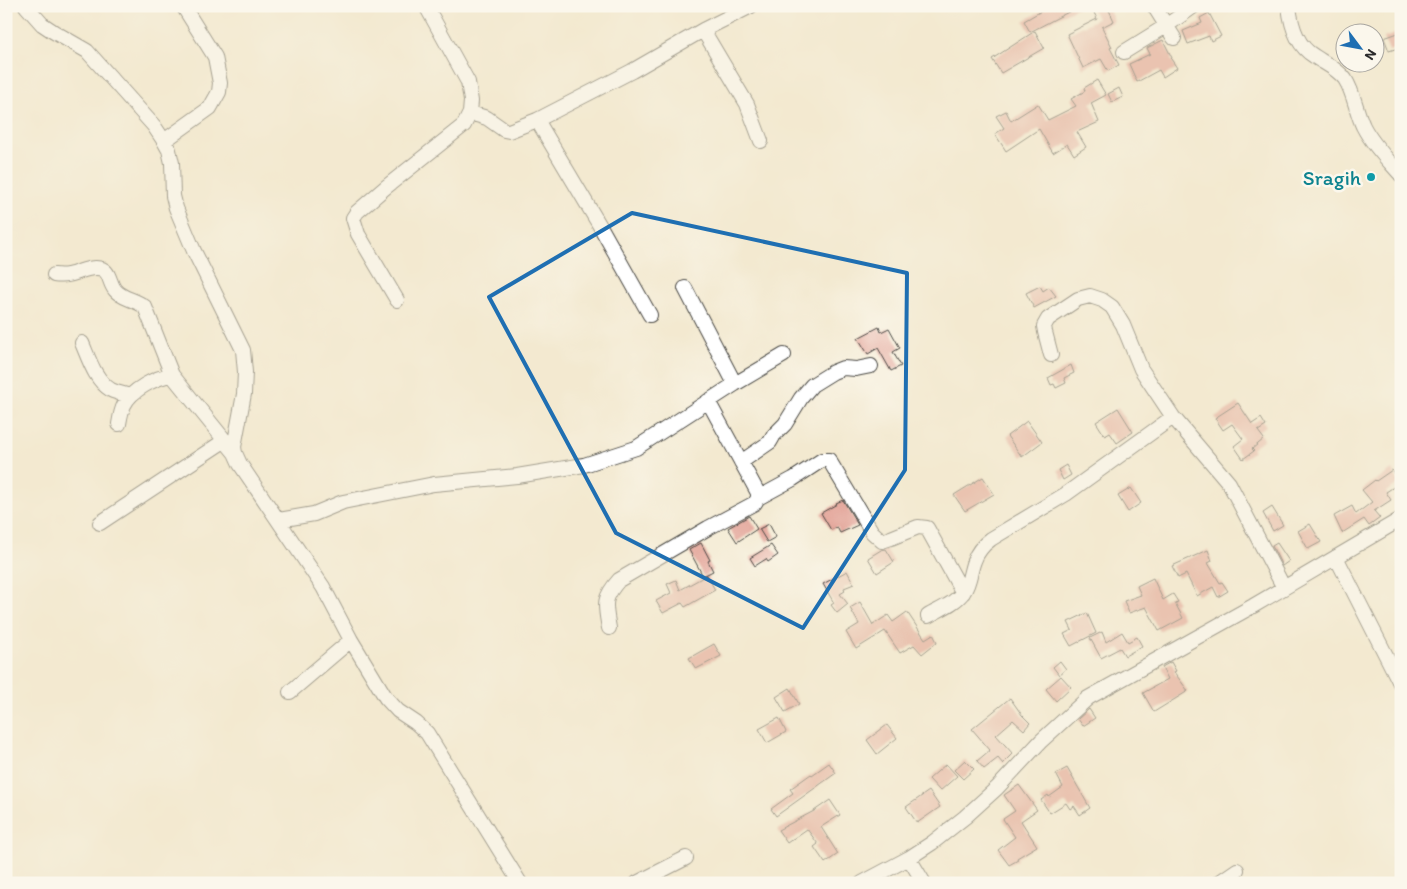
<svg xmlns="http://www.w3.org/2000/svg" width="1407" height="889" font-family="Itim,sans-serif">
	<rect width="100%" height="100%" fill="#fbf7ec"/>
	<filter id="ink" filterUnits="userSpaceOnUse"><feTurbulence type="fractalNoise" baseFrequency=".02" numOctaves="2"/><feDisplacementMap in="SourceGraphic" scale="10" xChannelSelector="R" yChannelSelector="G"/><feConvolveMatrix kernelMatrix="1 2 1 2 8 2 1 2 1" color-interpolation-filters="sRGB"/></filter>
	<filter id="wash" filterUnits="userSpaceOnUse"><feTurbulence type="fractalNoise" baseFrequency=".0096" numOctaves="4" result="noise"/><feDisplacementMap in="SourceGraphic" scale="20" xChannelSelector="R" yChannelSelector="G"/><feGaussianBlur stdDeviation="1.12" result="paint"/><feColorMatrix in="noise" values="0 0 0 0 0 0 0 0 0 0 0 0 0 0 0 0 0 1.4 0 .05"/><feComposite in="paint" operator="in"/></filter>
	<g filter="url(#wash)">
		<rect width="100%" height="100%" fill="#f3e9d0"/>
		<g id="blocks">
			<path fill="#df958a" d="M1050 6H1080L1030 32 1024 21Z
				M1091 6H1105L1108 10H1109L1114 21 1102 27 1112 47 1110 48 1119 65 1108 71 1101 59 1083 68 1067 34 1097 19Z
				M1209 13 1221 36 1211 41 1209 36 1188 44 1183 31 1202 23 1200 18Z
				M1035 31 1044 48 1001 73 992 59Z
				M1401 32V47L1389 51 1384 38Z
				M1163 40 1172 58 1171 59 1177 68 1163 77 1159 70 1137 82 1129 64 1150 54 1147 48Z
				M1097 80 1106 95 1091 103 1099 122 1077 132 1086 147 1074 155 1067 144 1053 153 1039 129 1006 151 995 134 1004 128 996 116 1006 111 1011 121 1038 104 1048 120 1076 106 1071 99 1085 91 1084 88Z
				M1119 88 1123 97 1112 102 1108 94Z
				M1040 286 1043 291 1049 287 1056 296 1034 308 1026 293Z
				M879 327 881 332 889 328 900 348 893 352 901 366 891 371 878 348 868 354 858 338Z
				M1071 365 1074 373 1064 378 1066 383 1056 388 1054 384 1051 385 1048 378Z
				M1238 403 1252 424 1261 418 1266 426 1258 431 1264 439 1252 449 1254 451 1243 459 1234 446 1243 439 1232 424 1223 430 1215 418Z
				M1118 408 1133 432 1117 443 1110 433 1105 436 1096 422Z
				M1027 421 1042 442 1022 457 1007 436Z
				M1066 465 1071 475 1063 480 1058 470Z
				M1392 470 1400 483 1386 492 1391 500 1374 511 1380 518 1369 526 1364 519 1342 533 1334 516 1352 506 1356 514 1372 502 1362 490 1375 480 1376 481Z
				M983 477 994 494 965 511 954 495Z
				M1131 488 1141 503 1128 512 1118 496Z
				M843 500 858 525 840 533 837 527 831 530 821 513 837 504 836 503Z
				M1272 507 1283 525 1273 531 1263 513Z
				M749 516 757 529 737 542 728 528Z
				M769 524 776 537 767 542 759 529Z
				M1310 524 1321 542 1308 549 1298 531Z
				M701 543 710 560 708 561 713 571 703 576 689 550Z
				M1277 543 1289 561 1282 566 1272 546Z
				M771 545 778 555 768 562 766 559 755 566 750 558Z
				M886 549 894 562 877 573 868 558 881 550Z
				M1208 550 1212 561 1208 563 1220 583 1222 582 1228 591 1218 597 1213 587 1197 596 1186 574 1178 578 1172 566Z
				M847 571 854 584 844 588 845 591 840 594 848 604 837 613 831 605 834 603 823 584Z
				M707 575 715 590 685 607 682 603 663 613 656 601 671 593 667 584 676 580 680 590Z
				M1153 578 1163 600 1173 594 1178 602 1175 603 1183 618 1159 631 1146 607 1129 613 1124 601 1141 595 1137 586Z
				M860 602 873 625 888 615 893 622 907 612 925 639 933 634 937 642 922 654 914 645 900 653 885 631 856 649 846 632 859 624 850 608Z
				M1087 613 1096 633 1071 646 1064 634 1072 630 1068 622Z
				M1102 632 1106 642 1122 632 1128 642 1137 637 1142 646 1125 656 1120 648 1101 658 1090 638Z
				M714 644 721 656 696 669 689 658Z
				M1060 661 1066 669 1059 675 1053 667Z
				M1171 662 1176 671 1174 672 1188 691 1154 712 1143 693 1168 679 1162 667Z
				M1061 676 1071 687 1056 701 1046 689Z
				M790 688 799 704 785 712 776 697Z
				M1010 698 1022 715 1030 723 1024 730 1013 720 996 735 1013 754 1003 764 998 758 984 769 977 761 990 750 972 729Z
				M1089 709 1095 718 1083 726 1078 719Z
				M779 718 786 732 767 743 759 729Z
				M887 725 897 738 877 754 867 740Z
				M965 760 974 769 963 779 954 770Z
				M829 763 836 773 776 816 771 809 793 793 790 789 811 774 812 775Z
				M946 764 957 776 940 791 929 779Z
				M1067 768 1090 808 1080 815 1074 806 1070 809 1066 803 1050 813 1041 800 1048 795 1049 797 1063 787 1056 774Z
				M1019 785 1037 810 1021 821 1037 846 1017 858 1018 860 1009 865 998 850 1015 837 1003 819 1015 811 1004 795Z
				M929 791 940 807 917 823 906 807Z
				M830 800 840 815 821 827 838 854 825 863 814 847 818 844 807 829 787 843 778 830 814 811Z"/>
		</g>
	</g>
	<g filter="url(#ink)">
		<use href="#blocks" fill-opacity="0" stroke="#494844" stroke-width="1"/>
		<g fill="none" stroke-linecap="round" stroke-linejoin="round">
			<defs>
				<path id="street" d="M26 6 42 24 54 32 87 51 154 126 164 141 169 150 172 163 173 196 176 208 194 251 243 350 245 372 244 394 234 447 235 453 240 464 323 587 351 640 386 698 398 711 416 723 427 733 520 883
					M1154 6 1174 38
					M1289 6C1291 25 1297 46 1314 56 1325 64 1337 68 1345 79 1354 93 1356 111 1363 126 1372 144 1388 160 1401 175
					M703 30 747 104 761 141
					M1124 52 1166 26 1194 6
					M470 113 487 118 504 130 509 131 537 120 632 71 703 30 751 6
					M537 120 600 226 650 315
					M164 141 210 108 219 92 220 83 215 57 183 6
					M54 275C73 278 81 268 96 268 111 268 108 282 115 290 122 299 135 299 145 307L172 375
					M685 288 735 384
					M397 300 358 234 353 218 357 212 386 187 464 125 470 113 471 101 468 82 426 6
					M82 343C89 359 95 380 111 390 117 393 124 394 130 396
					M1051 355 1045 332 1044 326 1048 319 1078 299 1090 296 1102 300 1112 307 1123 325 1141 369 1173 417 1229 483 1284 588
					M119 424C120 418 121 411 124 405 131 390 156 377 172 375L235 453
					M741 462 770 442 774 435 785 424 801 398 812 385 833 372 843 368 856 369 871 366
					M758 498 793 479 822 460H829L872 532 882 541 891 538 918 527 927 528 963 593
					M279 520 314 514 343 502 434 484 517 476 584 465 636 448 735 384 784 355
					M100 523 224 441
					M1336 557 1401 685
					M928 616C940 609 956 603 964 591 970 582 970 571 974 561 977 552 983 545 991 539L1066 494 1173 417
					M609 628C605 605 602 599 619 580L708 528 755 503 758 498V493L708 401
					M290 692 351 640
					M909 858 924 883
					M637 883 686 858
					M862 883 909 858 932 843 965 817 997 788 1041 741 1088 698 1253 606 1401 519
					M1218 883 1237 870"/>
			</defs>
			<use href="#street" stroke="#494844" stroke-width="16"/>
			<use href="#street" stroke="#fff" stroke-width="14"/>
		</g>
	</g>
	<path d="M0 0H1407V889H0ZM632 213 907 273 905 470 803 628 616 533 489 297Z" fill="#f3e9d0" fill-opacity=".55" fill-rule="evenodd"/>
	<path fill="none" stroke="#1f6fb2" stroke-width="4" stroke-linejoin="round" d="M632 213 907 273 905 470 803 628 616 533 489 297Z"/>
	<circle fill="#0f9aa8" stroke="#fbf7ec" stroke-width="2" cx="1371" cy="177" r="5"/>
	<g text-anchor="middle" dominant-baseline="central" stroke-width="5" stroke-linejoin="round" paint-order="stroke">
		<g font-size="21" fill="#0d838f" stroke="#fbf7ec" text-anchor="end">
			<text x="1361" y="177">Sragih</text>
		</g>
	</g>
	<rect width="1407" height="889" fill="none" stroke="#fbf7ec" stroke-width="25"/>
	<g transform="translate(1360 48) rotate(122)"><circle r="24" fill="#fbf7ec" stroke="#a8a59f"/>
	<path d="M0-4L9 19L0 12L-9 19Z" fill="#1f6fb2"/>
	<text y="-8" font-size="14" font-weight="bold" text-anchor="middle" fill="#2b2b2b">N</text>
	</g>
</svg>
